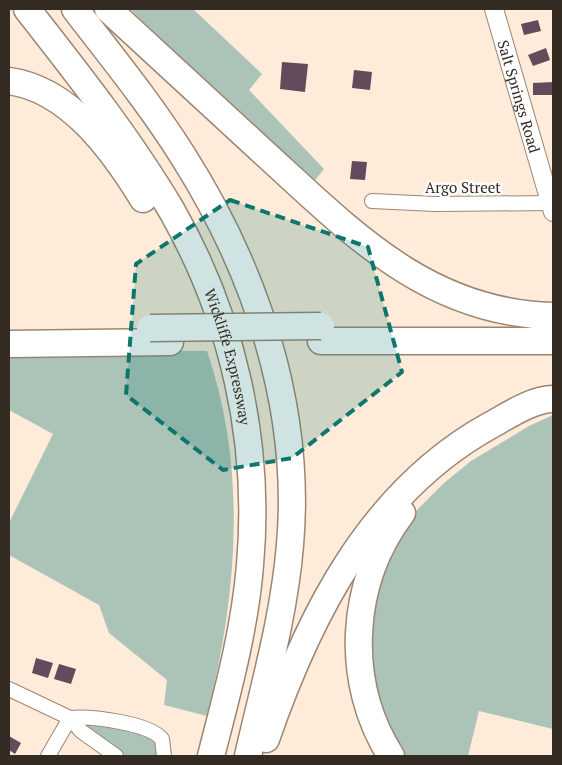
<svg xmlns="http://www.w3.org/2000/svg" width="562" height="765" font-family="'PT Serif',serif">
	<rect width="100%" height="100%" fill="#feebda"/>
	<path fill="#acc3b7" d="M130 9H193L262 74 249 90 324 169 312 184Z
		M94 350 207 351C248 471 237 596 207 716L164 705 167 680 109 633 99 605 9 555V523L53 434 9 410V352Z
		M553 415V729L479 711 468 756H401L379 718 367 613 407 520 444 483 471 461 529 426Z
		M88 716 153 731 164 756H116L81 731Z"/>
	<path fill="#624b5a" d="M538 20 541 31 524 35 521 24Z
		M546 48 550 60 533 66 528 55Z
		M282 62 308 64 305 92 280 89Z
		M354 70 372 72 370 90 352 88Z
		M553 82V95H533V83Z
		M352 161 367 162 365 180 350 179Z
		M36 658 53 663 48 678 32 673Z
		M59 664 76 669 71 684 54 679Z
		M9 736 21 743 15 754 9 750Z"/>
	<g fill="none" stroke-linecap="round" stroke-linejoin="round">
		<defs>
			<path id="minor" d="M372 201 435 204 553 203
				M9 689 70 718 81 731 116 756
				M70 718C91 716 149 723 162 739L164 756
				M48 756 70 718"/>
			<g id="tertiary">
				<path id="s1" d="M494 9 553 212"/>
			</g>
			<g id="motorway">
				<path id="s2" d="M27 9C78 74 130 140 172 211 233 318 261 442 250 565 245 629 227 694 211 756"/>
				<path d="M75 9C112 57 151 105 183 156 256 271 302 408 290 545 284 617 264 686 248 756"/>
				<path d="M108 9C159 56 210 103 261 150 349 230 426 313 553 316"/>
				<path d="M9 81C69 89 113 150 143 199"/>
				<path d="M321 341H553"/>
				<path d="M9 344 170 342"/>
				<path d="M266 739C309 615 371 491 491 425 509 415 533 399 553 399"/>
				<path d="M391 756C344 682 349 583 402 513"/>
			</g>
		</defs>
		<use href="#minor" stroke="#9c8673" stroke-width="16"/>
		<use href="#tertiary" stroke="#9c8673" stroke-width="20"/>
		<use href="#motorway" stroke="#9c8673" stroke-width="29"/>
		<use href="#minor" stroke="#fff" stroke-width="14"/>
		<use href="#tertiary" stroke="#fff" stroke-width="18"/>
		<use href="#motorway" stroke="#fff" stroke-width="26"/>
		<defs>
			<path id="motorway-bridge" d="M150 328 321 326"/>
		</defs>
		<use href="#motorway-bridge" stroke="#9c8673" stroke-width="29" stroke-linecap="butt"/>
		<use href="#motorway-bridge" stroke="#fff" stroke-width="26"/>
	</g>
	<path fill="#0f766e" fill-opacity="0.2" stroke="#0f766e" stroke-width="4" stroke-dasharray="10 6" stroke-linejoin="round" d="M230 200 368 247 402 372 292 458 223 470 126 395 136 264Z"/>
	<g text-anchor="middle" dominant-baseline="central" stroke-width="5" stroke-linejoin="round" paint-order="stroke">
		<g font-size="15" fill="#342b23" stroke="#fcfcfc">
			<text stroke="none"><textPath href="#s1" startOffset="91">Salt Springs Road</textPath></text>
			<text x="463" y="187">Argo Street</text>
			<text stroke="none"><textPath href="#s2" startOffset="406">Wickliffe Expressway</textPath></text>
		</g>
	</g>
	<rect width="562" height="765" fill="none" stroke="#342b23" stroke-width="20"/>
</svg>
